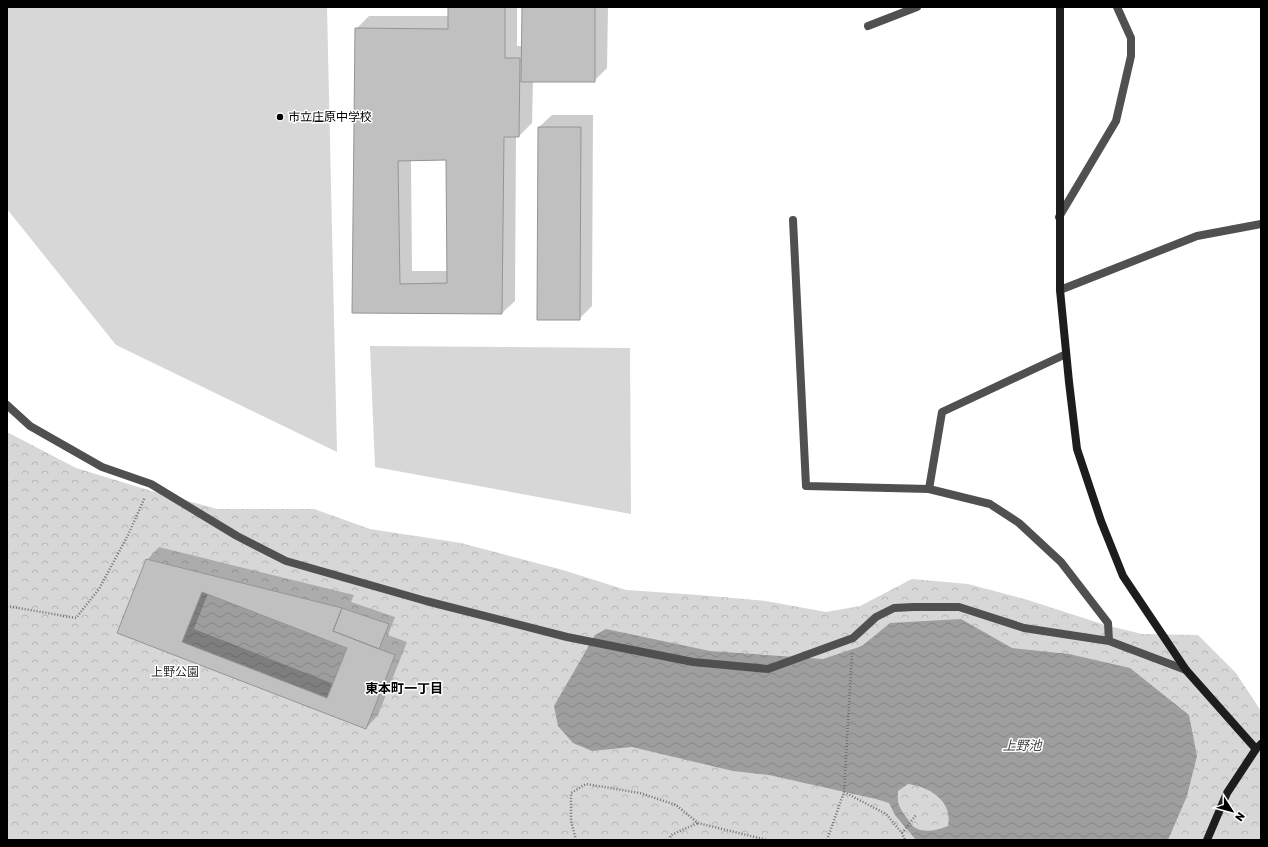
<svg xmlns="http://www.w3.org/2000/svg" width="1268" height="847" font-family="Rubik,'Noto Sans JP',sans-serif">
	<defs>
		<pattern id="forest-crowns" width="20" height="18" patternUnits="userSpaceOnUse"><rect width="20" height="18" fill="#d7d7d7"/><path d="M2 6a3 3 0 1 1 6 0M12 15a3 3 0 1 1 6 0" fill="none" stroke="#b7b7b7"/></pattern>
		<pattern id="water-waves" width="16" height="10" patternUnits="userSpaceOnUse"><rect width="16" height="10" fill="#9e9e9e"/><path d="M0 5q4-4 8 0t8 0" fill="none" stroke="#868686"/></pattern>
	</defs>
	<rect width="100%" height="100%" fill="#fff"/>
	<path fill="url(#forest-crowns)" d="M7 432 76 468 148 490 217 509H314L370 529 461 543 563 570 626 590 699 595 766 601 826 612 860 606 912 579 968 584 1028 600 1105 625 1142 634 1198 635 1236 673 1261 711V840H7Z"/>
	<path fill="#d7d7d7" d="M7 7H327L337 452 116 345 7 209Z
		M370 346 630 348 631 514 375 467Z"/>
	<path fill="url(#water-waves)" fill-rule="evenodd" d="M202 592 347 648 327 698 182 642Z
		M961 619 1012 648 1069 654 1130 668 1189 715 1197 756 1187 796 1168 840H916L895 815 889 803 876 799 769 775 733 771 632 747 592 751 573 743 558 726 554 706 595 635 606 629 710 651 823 659 862 646 890 623ZM908 784C930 787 953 801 948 826 938 830 924 834 914 827 911 825 909 820 906 817 899 807 897 804 898 791Z"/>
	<path fill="#0003" fill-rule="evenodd" d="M449 7H517V46H522L523 7H608L607 68 594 81H533L532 123 519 136H516L515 301 502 313 353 312 356 29 369 16H449ZM411 159H447L448 271H412Z
		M552 115H593L592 306 579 319 539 127Z
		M159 547 354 595 351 602 395 617 388 635 407 642 378 715 366 728 118 633 147 560ZM208 593 348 648 334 684 194 629Z"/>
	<path fill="#c0c0c0" stroke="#949494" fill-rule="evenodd" d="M448 7H505V58H520L519 137H504L502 314 352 313 355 28 448 29ZM446 160 447 283 400 284 398 161Z
		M522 7H595V82H521Z
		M538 127H581L580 320H537Z
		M146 559 342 608 333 631 395 655 366 729 117 633ZM202 592 347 648 327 698 182 642Z
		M342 608 389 624 379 649 333 631Z"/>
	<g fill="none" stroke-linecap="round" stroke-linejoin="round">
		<path stroke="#727272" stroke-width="2.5" stroke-dasharray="1 2" stroke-linecap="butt" d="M7 606 76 618 99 589 128 535 145 497
			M844 792 886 814 902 833 905 840
			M902 833 916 815
			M576 840 571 821V793L586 784 640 793 676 805 698 823 767 840
			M669 840 671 835 698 823
			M827 840 844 792 852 653"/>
		<path stroke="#505050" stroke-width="8" d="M868 26 917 7
			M1059 217 1116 121 1131 56V38L1117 7
			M793 220 806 486 929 489 990 504 1019 523 1061 562 1108 623 1109 641
			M1060 290 1197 236 1261 224
			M7 405 30 426 102 467 151 484 237 536 286 561 426 601 567 637 693 662 768 669 853 638 876 617 894 608 913 607H959L1024 628 1109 641 1186 670
			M929 489 942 412 1066 354"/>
		<path stroke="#1d1d1d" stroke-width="8" d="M1060 7V290L1069 382 1077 449 1101 521 1123 576 1186 670 1256 749
			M1207 840 1227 793 1256 749 1261 744"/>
	</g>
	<circle fill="#000" stroke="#fff" stroke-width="1.5" cx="280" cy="117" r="4"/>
	<g text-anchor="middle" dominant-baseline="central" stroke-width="3" stroke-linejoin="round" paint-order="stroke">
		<g font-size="12" fill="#000" stroke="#fff" text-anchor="start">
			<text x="288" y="117">市立庄原中学校</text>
		</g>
		<g font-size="12" fill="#2e2e2e" stroke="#fff">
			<text x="175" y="672">上野公園</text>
		</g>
		<g font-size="13" font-weight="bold" fill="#000" stroke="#fff">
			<text x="404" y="688">東本町一丁目</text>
		</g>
		<g font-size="13" font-style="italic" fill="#3f3f3f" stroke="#fff">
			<text x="1022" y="745">上野池</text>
		</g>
	</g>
	<rect width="1268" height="847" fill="none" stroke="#000000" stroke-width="16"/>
	<g transform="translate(1232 811) rotate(126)" stroke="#ffffff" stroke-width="3" paint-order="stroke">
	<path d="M0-3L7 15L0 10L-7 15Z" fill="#000000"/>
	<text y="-6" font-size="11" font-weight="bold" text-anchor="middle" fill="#000000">N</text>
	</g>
</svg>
